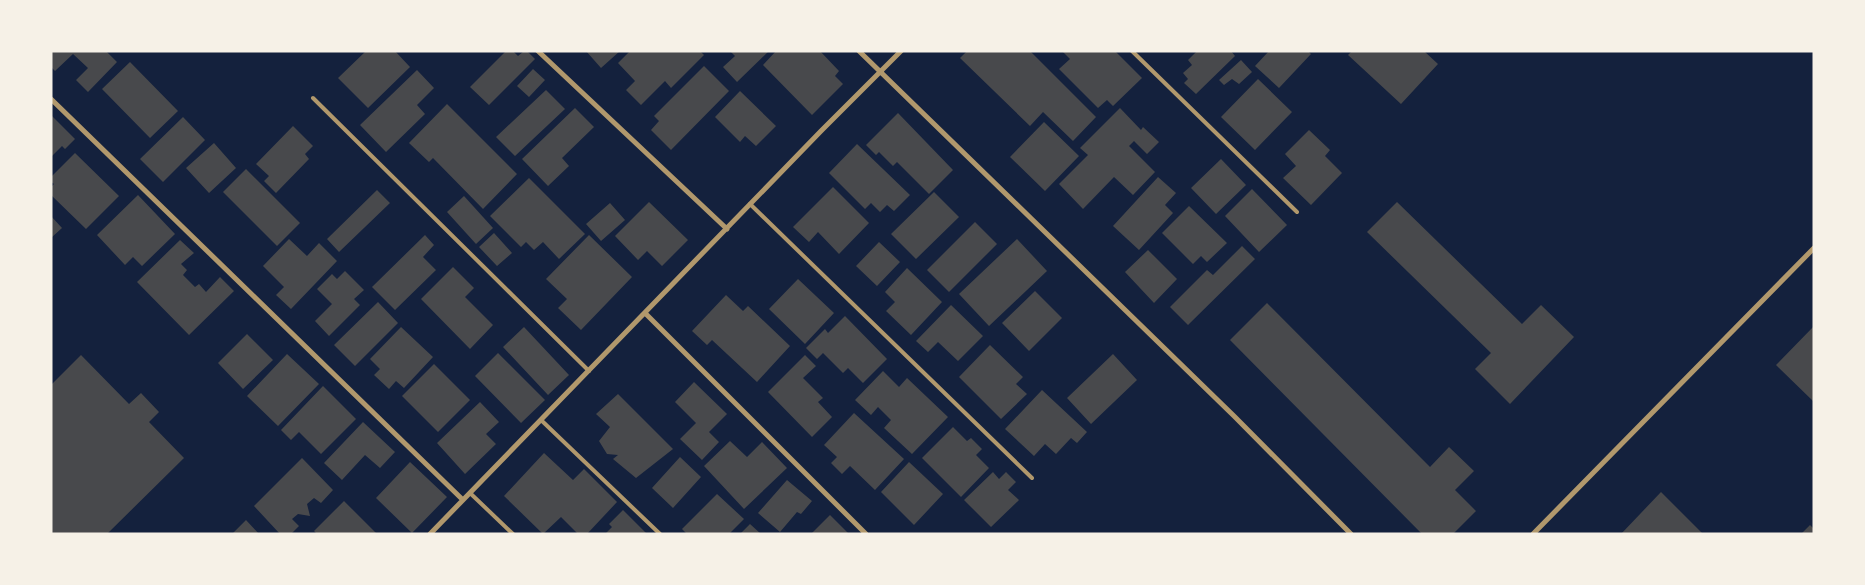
<svg xmlns="http://www.w3.org/2000/svg" width="1865" height="585" font-family="'DM Sans',sans-serif">
	<rect width="100%" height="100%" fill="#14213d"/>
	<path fill="#48494c" d="M51 51H106L117 62 88 92 76 80 88 68 73 54 55 71 51 67Z
		M366 51H395L410 67 368 108 338 78Z
		M506 51H513L518 56 524 51H527L535 59 489 105 470 87Z
		M586 51H620L601 68Z
		M630 51H700L704 55 671 88 665 81 641 105 626 90 635 81 618 63Z
		M730 51H769L737 82 723 67 735 56Z
		M776 51H820L839 71 835 76 843 84 812 115 763 65Z
		M967 51H1030L1096 117 1073 141 1043 112 1030 126 960 58Z
		M1062 51H1115L1142 78 1113 106 1107 100 1098 108 1059 69 1070 59Z
		M1197 51H1231L1235 56 1196 94 1184 83 1188 79 1183 73 1192 65 1188 60Z
		M1269 51H1308L1311 54 1279 88 1255 66Z
		M1352 51H1424L1438 64 1401 104 1348 55Z
		M1241 60 1252 72 1239 84 1232 79 1224 85 1219 80Z
		M130 62 178 111 150 138 102 89Z
		M704 66 729 91 671 150 651 130 659 121 654 116Z
		M533 69 545 80 529 97 517 86Z
		M417 70 434 88 417 105 425 114 386 152 360 125Z
		M1258 79 1292 112 1255 150 1221 117Z
		M546 90 565 109 515 156 496 137Z
		M740 91 776 126 756 146 745 136 740 142 715 117Z
		M447 104 517 174 483 209 433 158 429 162 409 143Z
		M575 108 594 127 562 158 569 166 548 186 522 159Z
		M1120 108 1141 130 1143 127 1159 142 1147 154 1134 141 1129 146 1155 172 1133 195 1114 177 1083 209 1059 184 1088 155 1080 148Z
		M898 113 953 170 929 194 897 162 893 166 879 152 876 155 866 145Z
		M51 115 75 139 65 149 62 146 51 157Z
		M183 117 205 140 163 182 140 159Z
		M1044 122 1079 156 1045 191 1010 157Z
		M293 126 313 146 305 154 309 159 276 193 264 181 269 176 256 164Z
		M1309 130 1330 150 1325 156 1342 173 1311 205 1283 178 1296 166 1285 154Z
		M214 143 236 168 209 193 186 168Z
		M857 144 910 195 894 211 887 205 880 212 871 203 865 209 829 173Z
		M75 153 119 196 86 229 51 195V187L54 184 51 182V177Z
		M1221 159 1246 185 1216 214 1191 188Z
		M246 169 300 223 277 246 223 192Z
		M1158 177 1176 193 1165 205 1173 213 1139 250 1113 226Z
		M529 178 585 234 559 259 543 242 534 250 526 242 521 247 490 216Z
		M833 187 869 223 839 254 818 232 809 242 793 227Z
		M1252 189 1287 225 1259 252 1225 216Z
		M377 190 390 203 339 252 327 239Z
		M934 192 959 217 916 259 891 234Z
		M138 195 175 234 142 266 133 257 125 265 97 235Z
		M464 196 493 228 476 244 447 212Z
		M649 202 688 240 662 266 647 251 638 260 615 236Z
		M1397 202 1522 324 1541 305 1574 337 1510 404 1475 369 1491 353 1367 232Z
		M610 203 625 220 601 241 586 224Z
		M1189 206 1227 243 1207 262 1201 256 1193 264 1162 233Z
		M51 216 62 228 51 238Z
		M975 222 997 244 949 292 927 270Z
		M494 233 512 253 497 266 479 247Z
		M425 235 434 245 423 257 436 270 395 310 372 287Z
		M589 235 632 277 581 330 558 308 567 299 546 279Z
		M289 239 307 256 319 243 337 261 291 309 276 295 284 287 263 266Z
		M1017 239 1047 271 989 326 959 294Z
		M180 240 194 253 181 264 187 270 183 275 195 287 199 284 206 292 220 277 234 291 189 335 137 282Z
		M879 242 900 262 877 286 856 266Z
		M1242 246 1255 259 1188 325 1170 307 1207 270 1213 275Z
		M1148 250 1177 279 1154 303 1125 272Z
		M453 267 474 288 465 297 493 325 470 349 421 299Z
		M907 268 942 302 911 335 886 311 895 302 885 292Z
		M345 271 364 290 354 299 360 305 329 336 315 321 332 304 317 289 332 274 337 279Z
		M798 279 834 313 805 344 769 309Z
		M1035 291 1062 318 1029 351 1002 323Z
		M726 295 743 311 748 306 790 346 757 382 712 340 707 345 692 331Z
		M378 302 398 323 355 366 334 345Z
		M1267 303 1430 467 1449 447 1474 471 1455 490 1476 511 1453 534H1422L1230 340Z
		M951 305 983 336 958 361 938 342 928 352 916 341Z
		M845 316 887 359 863 383 848 368 843 373 823 353 817 359 806 348 825 329 828 333Z
		M1814 326V402L1776 365Z
		M401 327 433 357 404 388 396 381 389 389 374 375 380 369 370 359Z
		M524 327 569 375 548 395 503 347Z
		M247 334 273 360 243 389 218 363Z
		M990 345 1023 377 1016 384 1027 394 1001 419 959 377Z
		M498 353 545 400 521 423 475 376Z
		M287 354 319 384 278 426 247 396Z
		M1113 354 1137 380 1091 424 1067 398Z
		M81 355 129 404 141 393 159 412 149 422 184 458 107 534H51V385Z
		M805 355 816 366 803 378 823 398 818 402 832 417 812 437 768 392Z
		M434 364 470 400 438 432 402 396Z
		M883 371 899 387 907 378 948 417 912 454 884 428 891 420 878 407 871 415 855 400Z
		M694 382 727 414 709 432 719 442 702 460 680 439 696 423 675 402Z
		M323 386 356 419 321 454 299 432 291 440 281 430Z
		M1042 390 1087 432 1077 443 1071 438 1056 454 1045 444 1034 456 1005 429Z
		M618 394 673 449 636 478 613 459 618 455 607 454 599 441 610 427 596 414Z
		M480 402 499 422 486 434 496 444 465 474 437 443Z
		M854 413 904 459 875 490 850 466 842 474 831 463 837 457 824 445Z
		M363 422 395 452 380 468 365 455 342 480 324 463Z
		M953 427 967 441 971 438 982 449 976 455 989 468 961 497 922 458Z
		M730 441 747 457 762 442 787 468 744 509 704 466Z
		M544 453 573 480 584 469 617 502 587 534H578L561 517 543 534 504 496Z
		M680 457 701 477 673 508 652 488Z
		M302 458 333 490 321 503 314 498 307 504 310 516 298 514 292 519 299 526 291 534H280L254 506Z
		M410 462 447 497 412 533 376 498Z
		M909 462 943 494 914 525 881 492Z
		M993 472 999 479 1006 472 1016 482 1008 490 1019 500 991 527 964 500Z
		M787 480 812 501 801 514 797 512 780 532 758 513Z
		M1661 492 1703 534H1621Z
		M717 494 744 519 729 534H687L682 529Z
		M344 501 377 534H317L314 531Z
		M623 510 647 534H605L612 527 609 524Z
		M830 515 849 534H811Z
		M246 520 259 534H232Z
		M750 524 761 534H740Z
		M1810 525 1814 529V534H1801Z"/>
	<g fill="none" stroke-linecap="round" stroke-linejoin="round">
		<path stroke="#b1986c" stroke-width="4" d="M1132 51 1297 212
			M313 98 589 371
			M750 204 1032 478
			M541 420 660 534
			M470 493 513 534"/>
		<path stroke="#b1986c" stroke-width="5" d="M538 51 727 229
			M859 51 1234 416 1351 534
			M51 99 463 500
			M645 313 866 534
			M430 534 821 131 901 51
			M1533 534 1814 248"/>
	</g>
	<rect width="1865" height="585" fill="none" stroke="#f6f1e7" stroke-width="105"/>
</svg>
